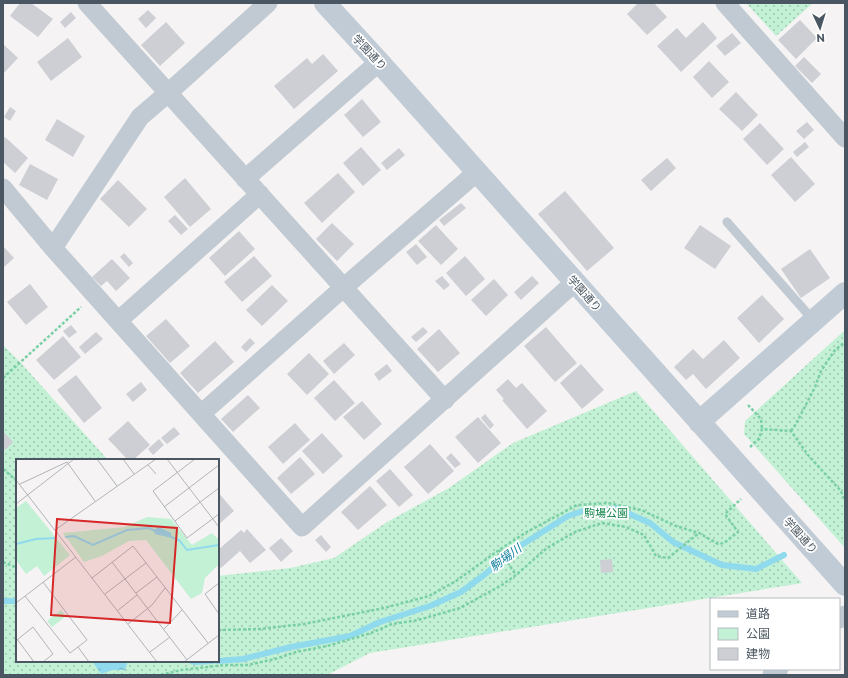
<svg xmlns="http://www.w3.org/2000/svg" width="848" height="678" font-family="Commissioner,'Noto Sans JP',sans-serif">
	<defs>
		<pattern id="green-dots" width="8" height="8" patternUnits="userSpaceOnUse"><rect width="8" height="8" fill="#c3f1d5"/><path d="M2 2h.1M6 6h.1" fill="none" stroke="#a0c6b0" stroke-width="1.8" stroke-linecap="round"/></pattern>
		<pattern id="water-ripples" width="26" height="14" patternUnits="userSpaceOnUse"><rect width="26" height="14" fill="#90daee"/><path d="M2 4q2-2 4 0t4 0M15 11q2-2 4 0t4 0" fill="none" stroke="#78b4c4"/></pattern>
	</defs>
	<rect width="100%" height="100%" fill="#f5f3f3"/>
	<path fill="url(#green-dots)" d="M746 3H813L776 36Z
		M845 330V548L744 434 745 421Z
		M3 345 21 363 108 460H17V661H218V576L290 568 334 558 387 522 449 488 513 443 636 391 802 583 370 653 327 675H3Z"/>
	<path fill="url(#water-ripples)" d="M92 661H128L125 670H112L101 674Z"/>
	<g fill="none" stroke-linecap="round" stroke-linejoin="round">
		<path stroke="#90daee" stroke-width="6" d="M3 601H17
			M191 661 194 662 213 661
			M218 661 243 659 291 647 350 636 380 622 430 606 461 592 484 575 515 549 568 516 586 510H608L616 508 650 523 673 542 722 565 756 569 784 555"/>
	</g>
	<path fill="#cdcfd5" d="M20 3H31L53 19 38 37 10 16Z
		M638 3H654L667 17 647 35 627 14Z
		M148 10 156 18 146 28 138 19Z
		M71 12 76 18 65 28 60 22Z
		M800 20 817 38 796 59 778 40Z
		M166 22 185 43 160 66 141 45Z
		M703 22 717 38 681 72 657 46 677 28 686 38Z
		M732 33 741 43 725 56 716 46Z
		M68 38 82 57 51 81 37 62Z
		M3 44 18 58 3 74Z
		M323 54 338 71 294 109 274 86 307 58 312 64Z
		M804 57 821 74 812 83 795 66Z
		M709 61 729 82 712 98 693 77Z
		M736 92 758 115 742 131 719 109Z
		M362 99 381 122 363 137 344 115Z
		M10 107 16 111 10 121 4 117Z
		M57 119 85 136 73 157 45 140Z
		M807 122 814 130 804 139 796 131Z
		M760 123 784 149 767 165 743 139Z
		M5 137 28 158 15 173 3 162V139Z
		M805 142 809 147 797 157 793 152Z
		M361 147 381 170 363 186 343 163Z
		M399 148 405 155 387 170 381 163Z
		M791 157 815 184 795 202 771 175Z
		M667 158 676 168 651 191 641 180Z
		M30 164 58 179 47 200 19 185Z
		M338 173 355 192 322 223 304 203Z
		M185 178 211 209 190 227 164 197Z
		M118 180 147 209 129 227 100 199Z
		M565 191 614 248 587 271 538 214Z
		M461 203 466 208 444 226 439 220Z
		M175 215 188 229 181 235 168 221Z
		M332 223 354 244 337 261 316 239Z
		M436 225 458 249 441 265 418 241Z
		M700 225 731 246 715 269 684 248Z
		M239 231 255 249 225 276 209 258Z
		M416 244 427 257 417 265 406 252Z
		M3 246 14 258 3 268Z
		M810 249 830 278 801 298 781 269Z
		M124 253 133 263 129 267 120 257Z
		M254 256 272 276 242 302 224 282Z
		M465 256 485 279 466 296 446 273Z
		M112 259 130 278 116 291 107 281 101 286 92 277Z
		M442 276 450 285 444 290 435 281Z
		M532 276 539 283 521 300 514 292Z
		M494 279 508 295 486 316 471 300Z
		M30 284 48 307 26 325 7 302Z
		M272 285 288 301 262 326 246 310Z
		M762 295 784 319 759 343 737 318Z
		M166 319 190 346 170 363 146 336Z
		M71 325 77 332 69 338 63 331Z
		M423 327 428 332 416 342 411 337Z
		M546 327 577 363 555 382 524 346Z
		M439 329 460 353 438 372 417 349Z
		M96 332 103 339 85 354 79 347Z
		M63 336 81 357 54 380 36 360Z
		M250 338 255 343 246 352 241 347Z
		M724 340 740 358 706 389 693 374 686 380 674 367 693 349 703 359Z
		M215 341 234 362 198 393 180 373Z
		M344 343 355 355 334 374 323 361Z
		M309 353 329 374 307 395 287 374Z
		M387 364 392 371 379 381 374 374Z
		M581 364 604 390 582 409 560 383Z
		M76 375 102 408 84 423 57 390Z
		M508 379 516 388 522 383 547 411 527 429 502 400 504 399 496 390Z
		M334 380 355 403 335 421 314 398Z
		M141 382 147 390 133 402 126 394Z
		M248 395 260 408 233 432 221 419Z
		M362 401 382 424 364 440 343 417Z
		M485 414 494 425 490 429 481 418Z
		M478 417 501 443 478 463 455 437Z
		M128 421 150 445 133 460H128L108 439Z
		M295 423 310 440 283 464 268 447Z
		M174 427 180 434 167 444 161 438Z
		M3 431 13 442 5 450 3 448Z
		M322 433 343 456 323 474 302 451Z
		M159 439 164 445 153 455 148 449Z
		M430 444 454 471 428 494 404 467Z
		M451 453 461 464 455 468 446 458Z
		M300 457 315 474 291 494 277 478Z
		M390 469 413 495 399 507 376 481Z
		M370 486 387 505 358 530 341 512Z
		M218 492 234 511 218 525Z
		M247 529 266 550 250 563 240 551 221 568 218 565V550L241 530 244 533Z
		M321 535 331 547 326 552 315 540Z
		M281 538 293 551 281 562 269 548Z
		M612 559 613 572 601 573 600 560Z"/>
	<g fill="none" stroke-linecap="round" stroke-linejoin="round">
		<path stroke="#7ad0a6" stroke-width="2.5" stroke-dasharray="3 2" stroke-linecap="butt" d="M3 378 81 307
			M748 405 761 419 762 429
			M791 431 796 424 815 387 821 371 835 350 845 342
			M750 447 759 439 762 429 791 431 808 455 840 490 845 499
			M3 469 17 481
			M499 550 516 575
			M3 562 17 568
			M218 630 260 629 304 624 384 608 429 596 456 581 499 550 525 533 577 505 608 503 641 510 676 526 699 533 718 544 724 543 738 532 725 514 741 499
			M161 675 181 670 225 665H248L275 659 296 652 327 646 371 633 392 624 418 620 460 608 502 585 516 575 547 548 575 532 602 523 626 527 644 535 656 556 668 558 699 533"/>
		<path stroke="#c1cad2" stroke-width="9" d="M727 222 814 321"/>
		<path stroke="#c1cad2" stroke-width="19" d="M87 3 445 400
			M725 3 845 138
			M245 179 379 62
			M3 188 53 248 302 527 575 282
			M53 248 140 117 168 93 268 3
			M118 321 260 194
			M201 414 343 288 477 172
			M839 619 845 615
			M772 675 779 669"/>
		<path stroke="#c1cbd6" stroke-width="22" d="M325 3 379 62 477 172 845 585
			M699 422 845 293"/>
	</g>
	<g text-anchor="middle" dominant-baseline="central" stroke-width="3.5" stroke-linejoin="round" paint-order="stroke">
		<g font-size="11" fill="#4a5661" stroke="#fff">
			<text transform="translate(370 52) rotate(47)">学園通り</text>
			<text transform="translate(585 293) rotate(48)">学園通り</text>
			<text transform="translate(801 535) rotate(48)">学園通り</text>
		</g>
		<g font-size="11" fill="#17864f" stroke="#fff">
			<text x="606" y="512">駒場公園</text>
		</g>
		<g font-size="12" font-style="italic" fill="#0c7c9b" stroke="#fff">
			<text transform="translate(505 557) rotate(-37)">駒場川</text>
		</g>
	</g>
	<g transform="translate(16 459)">
		<rect width="203" height="203" fill="#f5f3f3"/>
		<path d="M10 42 54 96 28 117 21 107 10 115 0 101V49ZM131 58 155 60 176 86 196 74 201 79 203 78V105L189 119 186 134 175 140 130 81 113 82 86 97 68 103 47 74 109 68ZM45 151 50 157 36 168 31 162Z" fill="#c3f1d5"/>
		<path d="M143 68 155 74 156 79 139 75 138 71Z" fill="#90daee"/>
		<path fill="none" stroke="#90daee" stroke-width="2" d="M49 78 58 77 77 86 111 71 133 69 139 72M155 78 163 81 171 91 203 86M0 85 20 80 40 79"/>
		<path fill="none" stroke="#b1b4b9" stroke-width="1" d="M81 0 101 27M107 0 118 15M151 0 203 68M179 0 137 32 171 79 203 55M132 6 140 15M0 21 141 203M4 25 51 3 79 42M0 45 58 0M148 48 203 6M159 62 203 29M39 71 140 0M96 103 171 201M76 119 117 87 192 184M203 124 189 135 203 155M120 134 141 118M89 135 130 104M9 137 54 194 71 181 27 123M0 144 60 98M101 152 121 136M112 165 136 146 149 129M148 170 166 151M1 180 18 203M1 181 17 168 37 195 27 203M62 188 73 203M134 193 154 178M168 203 203 176"/>
		<path fill="#d62828" fill-opacity="0.15" stroke="#d62828" stroke-width="2" d="M41 60 161 69 154 164 35 156Z"/>
		<rect width="203" height="203" fill="none" stroke="#4a5661" stroke-width="2"/>
	</g>
	<rect width="848" height="678" fill="none" stroke="#4a5661" stroke-width="8"/>
	<rect x="710" y="598" width="130" height="72" fill="#ffffff" stroke="#b7bbc0"/>
	<rect x="718" y="611" width="20" height="6" fill="#c1cbd6" stroke="#b7bbc0"/>
	<text x="746" y="618" font-size="12" fill="#4a5661">道路</text>
	<rect x="718" y="628" width="20" height="12" fill="#c3f1d5" stroke="#b7bbc0"/>
	<text x="746" y="638" font-size="12" fill="#4a5661">公園</text>
	<rect x="718" y="648" width="20" height="12" fill="#cdcfd5" stroke="#b7bbc0"/>
	<text x="746" y="658" font-size="12" fill="#4a5661">建物</text>
	<g transform="translate(820 28) rotate(176)" stroke="#ffffff" stroke-width="3" paint-order="stroke">
	<path d="M0-3L7 15L0 10L-7 15Z" fill="#4a5661"/>
	<text y="-6" font-size="11" font-weight="bold" text-anchor="middle" fill="#4a5661">N</text>
	</g>
</svg>
